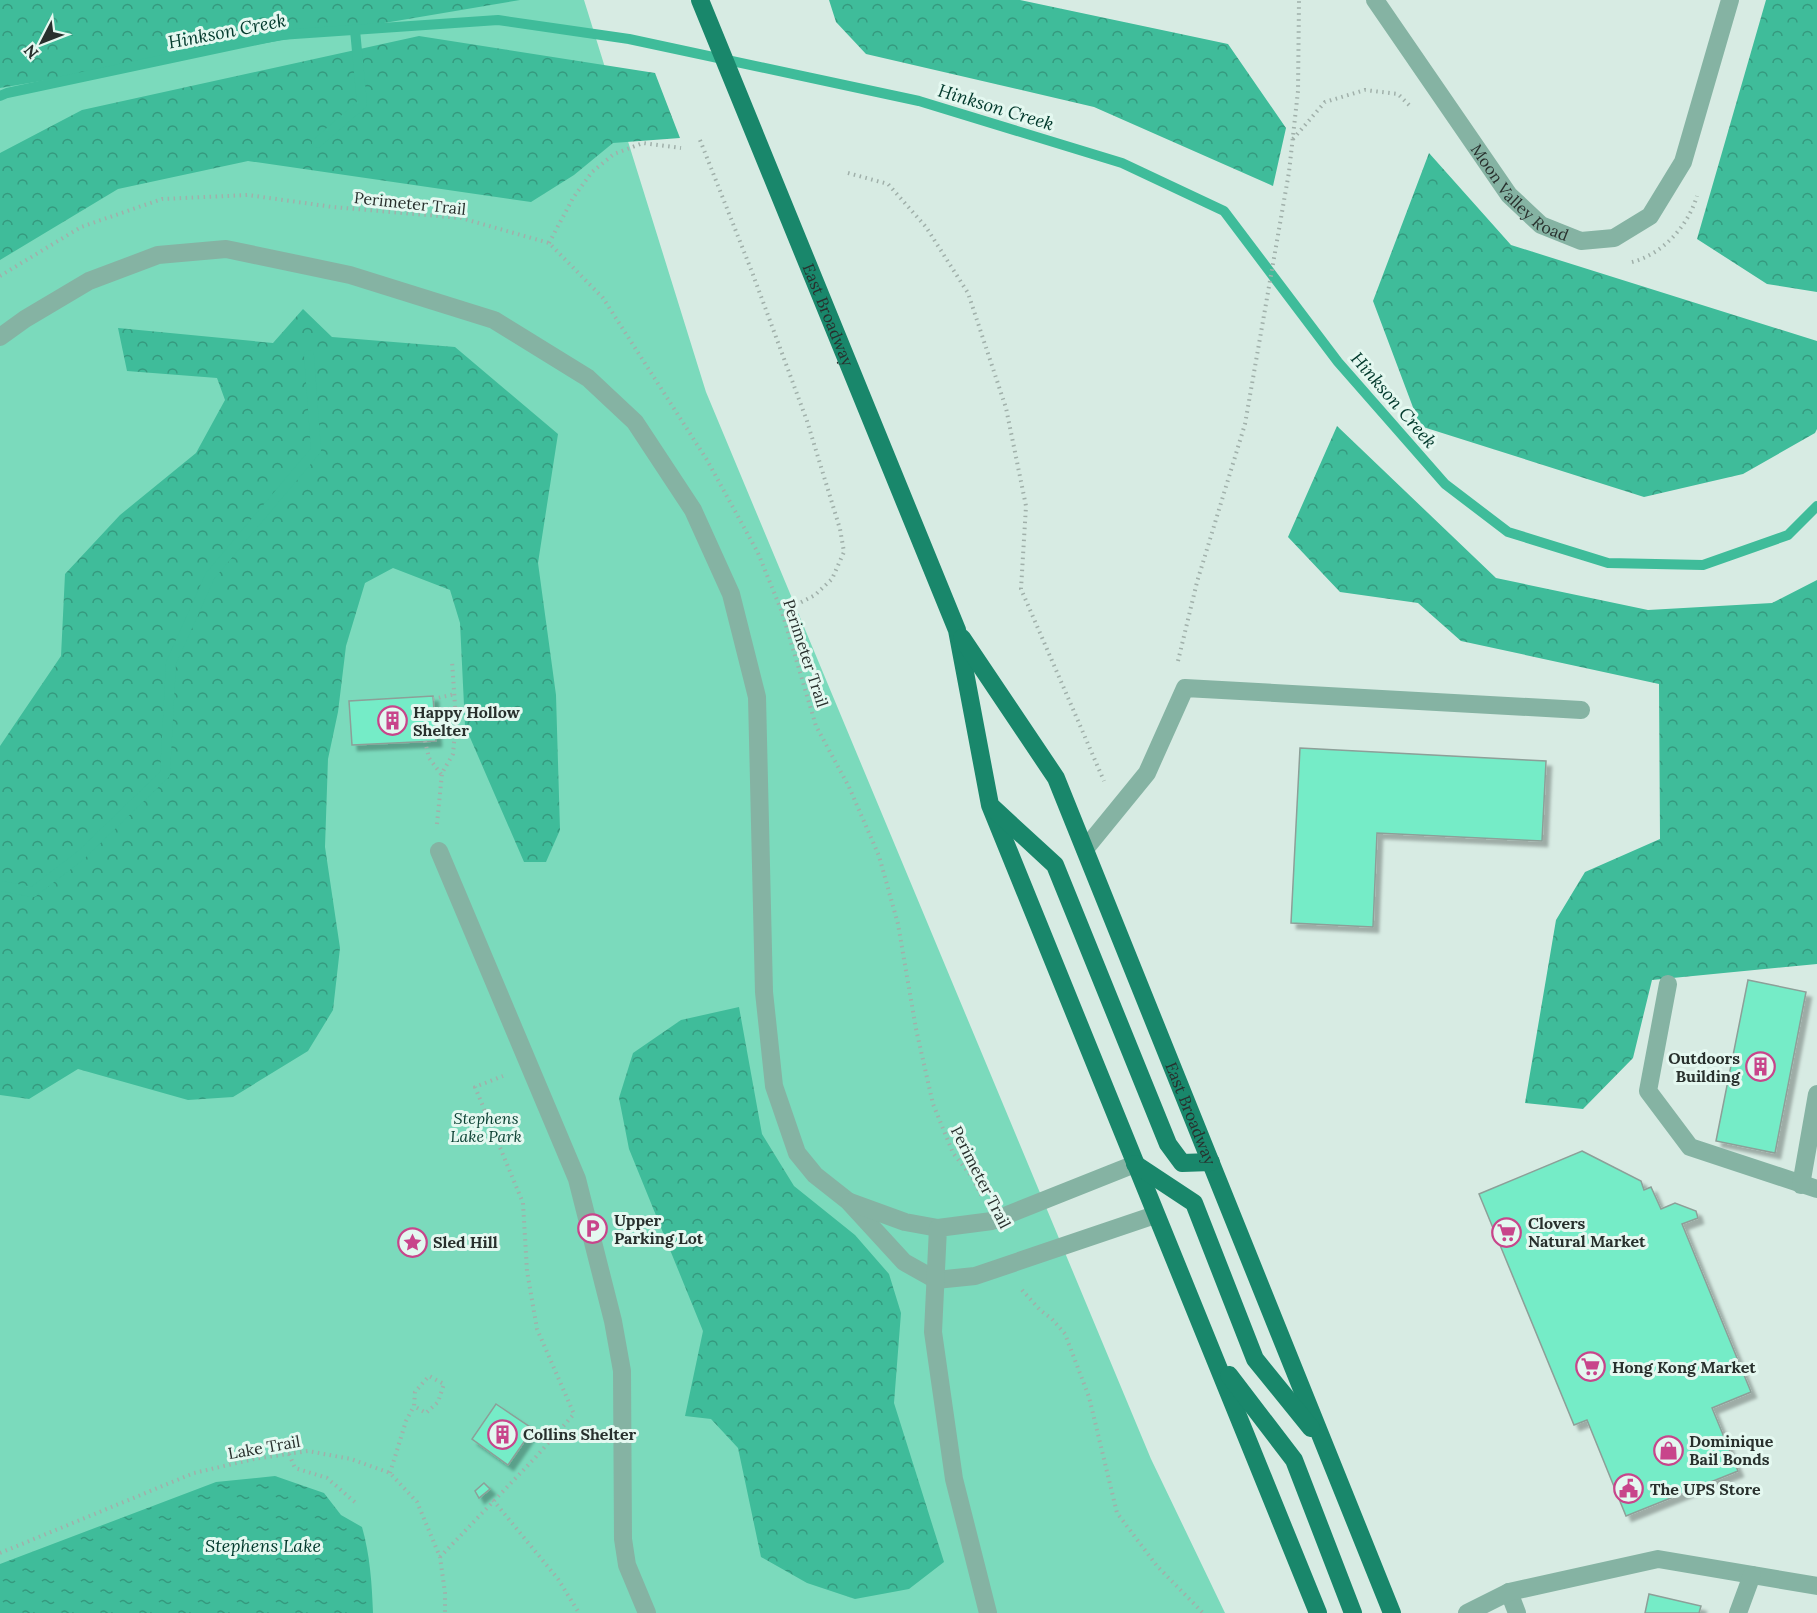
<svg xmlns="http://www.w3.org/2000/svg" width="1817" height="1613" font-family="Lora,serif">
	<defs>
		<pattern id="forest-crowns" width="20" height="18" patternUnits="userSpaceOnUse" patternTransform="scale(1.5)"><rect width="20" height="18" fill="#3fbc9a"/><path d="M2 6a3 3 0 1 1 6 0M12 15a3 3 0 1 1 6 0" fill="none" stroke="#35997e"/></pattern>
		<pattern id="water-ripples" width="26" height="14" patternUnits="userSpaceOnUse" patternTransform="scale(1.5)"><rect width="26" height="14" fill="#3fbc9a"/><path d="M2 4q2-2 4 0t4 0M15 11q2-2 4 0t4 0" fill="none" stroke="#35997e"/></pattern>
		<filter id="shadow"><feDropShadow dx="5.5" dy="5.5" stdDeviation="1.5" flood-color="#0004"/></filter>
	</defs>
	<rect width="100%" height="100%" fill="#d7ebe3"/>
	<path fill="#7bdabc" d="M0 0H584L706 392 1151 1459 1225 1613H0Z"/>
	<path fill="url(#forest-crowns)" d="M0 0H520L0 88Z
		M829 0H1020L1228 44 1286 128 1273 186 1094 107 866 54 836 22Z
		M1766 0H1817V292L1767 284 1697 239Z
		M419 36 655 73 680 138 613 143 574 175 531 202 248 161 118 189 0 260V153L82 110Z
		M1429 153 1511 245 1817 341V429L1815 433 1743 474 1644 497 1420 426 1373 301Z
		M303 309 332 337 455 347 558 434 538 563 556 695 560 830 546 862H524L465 726 460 623 450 590 393 568 365 583 346 646 338 712 328 759 325 847 340 948 333 1010 308 1051 233 1097 188 1100 78 1069 29 1099 0 1095V746L61 656 65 574 120 515 196 453 225 400 217 378 127 371 118 328 273 343Z
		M1337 426 1496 578 1648 610 1772 603 1817 580V964L1652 980 1633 1058 1583 1109 1525 1103 1556 920 1585 872 1660 839 1659 684 1461 641 1418 603 1340 592 1288 537Z
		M739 1007 762 1134 794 1186 855 1235 889 1274 901 1313 894 1403 944 1562 909 1589 855 1599 807 1583 761 1557 738 1448 711 1419 685 1416 703 1331 629 1149 619 1098 633 1053 681 1020Z"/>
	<path fill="url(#water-ripples)" d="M275 1476 324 1493 341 1515 362 1527C370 1555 372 1584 373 1613H0V1564L216 1482Z"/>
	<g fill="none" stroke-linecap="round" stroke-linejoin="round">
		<path stroke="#3fbc9a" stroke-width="10" d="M0 96 7 93 280 35 498 20 629 39 919 101 1122 163 1224 211 1338 362 1445 484 1508 532 1608 563 1703 565 1788 535 1817 506
			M317 143 362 104 355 30
			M0 886 33 892 81 855 165 774 171 663 210 576 316 450 309 355"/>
	</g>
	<path fill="#74ecc7" stroke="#8d9f98" stroke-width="1.5" filter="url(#shadow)" d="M433 696 436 741 352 745 349 701Z
		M1300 748 1546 761 1542 841 1377 833 1373 927 1291 923Z
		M1748 980 1806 992 1775 1153 1716 1141Z
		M1582 1151 1641 1181 1644 1190 1651 1187 1661 1209 1675 1203 1696 1211 1698 1218 1682 1224 1751 1392 1712 1408 1738 1471 1626 1516 1587 1420 1574 1425 1479 1194Z
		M496 1404 533 1429 508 1465 472 1439Z
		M484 1483 490 1489 479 1498 475 1491Z
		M1649 1594 1701 1606 1699 1613H1645Z"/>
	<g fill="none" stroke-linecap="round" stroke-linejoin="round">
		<path stroke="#a0b0aa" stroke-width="4" stroke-dasharray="1.5 4.5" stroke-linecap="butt" d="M1293 139 1325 102 1365 90 1398 94 1412 108
			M700 140 752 272 807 421 840 529 844 552 832 579 815 595 782 612
			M848 173 888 184 926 227 968 293 1006 408 1026 506 1021 589 1104 781
			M549 243 573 198 592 172 614 154 643 143 681 148
			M1632 262C1663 254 1688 226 1697 196
			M0 276 81 227 162 199 248 195 333 207 461 218 549 243 603 298 707 460 758 553 782 612 816 726 849 787 879 856 898 924 916 1029 933 1104 953 1153 972 1177 981 1195
			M1178 661 1197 582 1245 424 1289 172 1298 91 1299 0
			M433 699 455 694
			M425 741 429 758 441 774
			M437 824 442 773 453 754 456 720 452 661
			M1022 1290 1040 1310 1052 1319 1065 1334 1089 1397 1117 1513 1157 1566 1203 1613
			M289 1454 295 1468 327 1478 357 1504
			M390 1473 406 1421 414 1406 415 1392 429 1376 444 1384 438 1402 426 1413 414 1406
			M493 1500 558 1579 579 1613
			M0 1553 194 1473 254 1459 308 1451 351 1459 390 1473 417 1502 440 1557 445 1593V1613
			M440 1557 534 1459 574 1414 537 1329 527 1271 523 1203 475 1087 503 1076"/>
		<g stroke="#85b3a3" stroke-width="18">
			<path id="s1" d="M1375 0 1509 195 1541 225 1581 241 1614 238 1650 216 1683 162 1730 0"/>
			<path d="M0 337 25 319 89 281 158 255 226 249 350 275 494 320 588 378 635 422 693 510 731 594 757 697 764 992 774 1086 797 1153 815 1175 848 1201 904 1262 936 1280 975 1276 1155 1215"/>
			<path d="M1085 849 1147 773 1185 688 1581 710"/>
			<path d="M439 851 577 1179 613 1321 622 1371 623 1539 627 1565 647 1613"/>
			<path d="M1668 984 1648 1091 1690 1147 1817 1189"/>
			<path d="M1801 1185 1817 1094"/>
			<path d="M850 1202 905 1222 938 1228"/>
			<path d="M1509 1592 1517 1613"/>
			<path d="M988 1613 954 1479 933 1332 938 1228 992 1221 1135 1164"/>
			<path d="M1467 1613 1509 1592 1658 1559 1817 1586"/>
			<path d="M1738 1613 1752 1575"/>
		</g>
		<g stroke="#19876b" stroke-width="18">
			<path id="s2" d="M700 0 957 630 990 805 1318 1613"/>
			<path id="s3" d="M962 638 1056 778 1392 1613"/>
			<path d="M993 808 1055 865 1168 1144 1182 1163 1211 1162"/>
			<path d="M1135 1164 1194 1203 1255 1359 1311 1428"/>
			<path d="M1229 1375 1294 1460 1353 1613"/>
		</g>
	</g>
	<defs>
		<symbol id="building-ring" viewBox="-11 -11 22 22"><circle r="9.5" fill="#e4f8f0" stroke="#c8458b" stroke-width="1.5"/><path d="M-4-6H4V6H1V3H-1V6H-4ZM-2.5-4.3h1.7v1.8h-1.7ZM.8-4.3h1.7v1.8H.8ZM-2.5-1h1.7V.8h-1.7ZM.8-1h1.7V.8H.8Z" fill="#c8458b"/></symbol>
		<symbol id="parking-ring" viewBox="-11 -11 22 22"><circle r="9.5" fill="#e4f8f0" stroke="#c8458b" stroke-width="1.5"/><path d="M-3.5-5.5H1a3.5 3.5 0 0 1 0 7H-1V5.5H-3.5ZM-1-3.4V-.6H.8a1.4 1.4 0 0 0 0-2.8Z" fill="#c8458b"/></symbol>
		<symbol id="supermarket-ring" viewBox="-11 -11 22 22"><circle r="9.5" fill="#e4f8f0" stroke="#c8458b" stroke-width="1.5"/><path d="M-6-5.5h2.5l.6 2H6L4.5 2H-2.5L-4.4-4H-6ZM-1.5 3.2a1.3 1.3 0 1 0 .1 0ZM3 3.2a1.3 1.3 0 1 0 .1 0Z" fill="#c8458b"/></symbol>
		<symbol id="sight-ring" viewBox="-11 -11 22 22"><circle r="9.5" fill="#e4f8f0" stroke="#c8458b" stroke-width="1.5"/><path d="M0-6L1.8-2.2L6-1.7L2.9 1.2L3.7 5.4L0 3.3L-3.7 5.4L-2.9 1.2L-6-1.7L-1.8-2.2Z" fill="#c8458b"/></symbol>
		<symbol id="shop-ring" viewBox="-11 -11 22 22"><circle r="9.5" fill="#e4f8f0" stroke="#c8458b" stroke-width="1.5"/><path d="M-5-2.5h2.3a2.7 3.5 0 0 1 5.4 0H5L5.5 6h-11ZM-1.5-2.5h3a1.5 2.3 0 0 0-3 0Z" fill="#c8458b"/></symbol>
		<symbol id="civic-ring" viewBox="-11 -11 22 22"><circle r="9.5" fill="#e4f8f0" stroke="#c8458b" stroke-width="1.5"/><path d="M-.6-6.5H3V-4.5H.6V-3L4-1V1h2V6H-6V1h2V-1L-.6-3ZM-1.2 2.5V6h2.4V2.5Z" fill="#c8458b"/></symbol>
	</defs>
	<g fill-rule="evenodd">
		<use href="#building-ring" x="376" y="704" width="33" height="33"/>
		<use href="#building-ring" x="1744" y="1050" width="33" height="33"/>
		<use href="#parking-ring" x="576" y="1212" width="33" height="33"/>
		<use href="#supermarket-ring" x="1490" y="1216" width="33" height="33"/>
		<use href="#sight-ring" x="396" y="1226" width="33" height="33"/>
		<use href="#supermarket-ring" x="1574" y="1350" width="33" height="33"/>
		<use href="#building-ring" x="486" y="1418" width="33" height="33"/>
		<use href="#shop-ring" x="1652" y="1434" width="33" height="33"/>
		<use href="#civic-ring" x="1612" y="1472" width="33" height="33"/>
	</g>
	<g text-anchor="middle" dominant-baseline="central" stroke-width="6" stroke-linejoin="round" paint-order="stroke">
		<g font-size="16" fill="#28302d" stroke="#e4f8f0">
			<text stroke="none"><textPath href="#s1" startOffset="243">Moon Valley Road</textPath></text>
			<text transform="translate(410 203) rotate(6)">Perimeter Trail</text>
			<text stroke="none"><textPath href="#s2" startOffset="340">East Broadway</textPath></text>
			<text transform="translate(806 653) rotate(72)">Perimeter Trail</text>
			<text stroke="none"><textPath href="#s3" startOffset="530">East Broadway</textPath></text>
			<text transform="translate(981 1177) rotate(63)">Perimeter Trail</text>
			<text transform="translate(264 1447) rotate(-10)">Lake Trail</text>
		</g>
		<g font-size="16" font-weight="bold" fill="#28302d" stroke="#e4f8f0" text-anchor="start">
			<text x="413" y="712">Happy Hollow<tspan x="413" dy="18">Shelter</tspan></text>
			<text x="1740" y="1058" text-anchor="end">Outdoors<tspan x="1740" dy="18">Building</tspan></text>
			<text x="614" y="1220">Upper<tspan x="614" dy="18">Parking Lot</tspan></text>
			<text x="1528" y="1223">Clovers<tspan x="1528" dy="18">Natural Market</tspan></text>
			<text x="433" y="1242">Sled Hill</text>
			<text x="1612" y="1367">Hong Kong Market</text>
			<text x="523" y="1434">Collins Shelter</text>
			<text x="1689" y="1441">Dominique<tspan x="1689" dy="18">Bail Bonds</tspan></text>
			<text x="1650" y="1489">The UPS Store</text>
		</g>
		<g font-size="16" font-style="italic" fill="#0b4133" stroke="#e4f8f0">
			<text x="486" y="1118">Stephens<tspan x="486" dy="18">Lake Park</tspan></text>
		</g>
		<g font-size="18" font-style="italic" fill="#00382b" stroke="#e4f8f0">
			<text transform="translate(227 31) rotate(-11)">Hinkson Creek</text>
			<text transform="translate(996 107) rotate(17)">Hinkson Creek</text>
			<text transform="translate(1394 400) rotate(49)">Hinkson Creek</text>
			<text x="263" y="1545">Stephens Lake</text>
		</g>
	</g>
	<g transform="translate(42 42) rotate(228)" stroke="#e4f8f0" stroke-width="4.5" paint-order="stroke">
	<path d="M0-4.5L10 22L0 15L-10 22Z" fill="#28302d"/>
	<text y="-9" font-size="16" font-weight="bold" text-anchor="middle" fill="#28302d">N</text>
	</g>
</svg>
